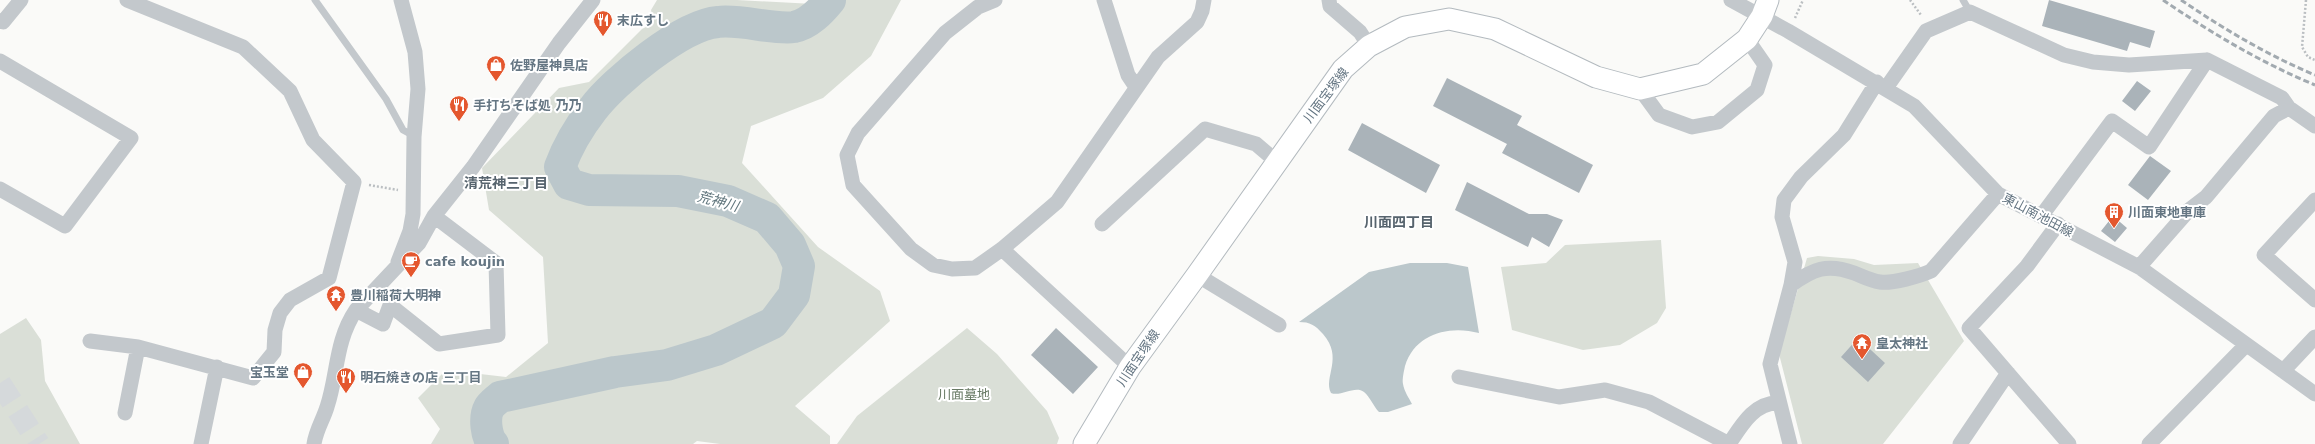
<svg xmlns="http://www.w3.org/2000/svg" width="2315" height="444" font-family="'DejaVu Sans','Noto Sans JP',sans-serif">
	<rect width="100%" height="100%" fill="#fafaf8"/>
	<path fill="#dadfd7" d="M657 0H737L814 4 816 0H901L871 56 823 98 751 126 742 163 818 247 880 291 890 321 795 406 830 436V444H720L697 441 693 444H431L440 429 418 398 446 370 506 377 548 343 543 257 489 210 482 168 559 88 589 82 642 29 654 23 651 10Z
		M1661 240 1666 308 1657 323 1620 345 1583 350 1512 330 1501 267 1546 263 1565 245Z
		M1818 256 1854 259 1874 265 1918 263 1964 341 1883 444H1802L1779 354 1807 258Z
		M26 318 41 340 45 381 80 444H0V334Z
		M967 328 997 354 1047 411 1059 438 1057 444H837L857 416Z"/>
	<path fill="#bbc7cb" d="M1410 263H1447L1468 267 1479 333C1450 325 1415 333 1405 366 1404 371 1402 379 1403 384 1404 391 1409 398 1412 404L1388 412H1379C1374 407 1370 397 1364 392 1355 385 1341 397 1331 393 1323 377 1344 358 1323 334 1315 325 1310 322 1299 322L1369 272Z"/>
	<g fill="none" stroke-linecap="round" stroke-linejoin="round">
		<path stroke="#bbc7cb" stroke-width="32" d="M493 444C486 437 484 417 489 408 491 404 497 400 500 397L615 372 667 365 716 350 773 323 794 295 799 266 790 245 767 218 728 201 678 191 589 190 569 184 560 167C568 145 579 127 593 109 614 81 682 25 718 22 741 19 773 30 794 27 809 24 821 11 830 0"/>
	</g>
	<path fill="#aab3b9" d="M2049 0 2155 31 2150 48 2130 42 2127 51 2042 26Z
		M1447 78 1522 116 1517 125 1593 165 1579 193 1502 153 1507 144 1433 106Z
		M2137 81 2151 91 2135 111 2122 101Z
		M1362 123 1440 165 1426 193 1348 150Z
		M2150 156 2171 171 2148 200 2128 185Z
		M1467 182 1529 214H1547L1563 220 1549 247 1532 237 1528 247 1455 210Z
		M2113 216 2127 228 2115 242 2101 231Z
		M1056 328 1098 367 1073 394 1031 355Z
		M1858 338 1885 363 1868 382 1841 357Z"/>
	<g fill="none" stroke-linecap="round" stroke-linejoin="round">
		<path stroke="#d5d9db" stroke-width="22" stroke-dasharray="22 11" stroke-linecap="butt" d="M0 383 39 444"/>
		<defs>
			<path id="secondary" d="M1084 444 1130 367 1197 275 1343 69 1369 46 1405 27 1449 19 1495 29 1596 77 1640 89 1703 74 1747 39 1762 16 1768 0"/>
		</defs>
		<use href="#secondary" stroke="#b3babf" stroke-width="23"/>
		<path stroke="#bbbfc2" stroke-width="2.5" stroke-dasharray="2 2" stroke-linecap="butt" d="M1910 0 1921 15
			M2306 0 2302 47 2308 57 2315 60
			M1795 18 1803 0
			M369 185 398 190"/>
		<path stroke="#c3c8cc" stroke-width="7" d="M315 0 386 99 403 130 414 136
			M1963 0 1970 12"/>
		<path stroke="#c3c8cc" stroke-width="15" d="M995 0 978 7 945 33 858 133 847 155 853 185 911 249 933 265 952 269 975 268 1002 249 1057 202 1158 57 1197 22 1202 11 1204 0
			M1104 0 1128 75 1136 87
			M1329 0 1330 6 1360 32 1369 46
			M1731 0 1788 31 1914 106 1998 194 2139 267 2315 394
			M0 21 3 22 21 0
			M0 61 131 138 65 226 0 189
			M1886 88 1926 31 1970 12 2064 55 2093 62 2129 65 2207 60 2282 98 2289 108 2315 126
			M1640 89 1659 115 1692 127 1718 122 1757 90 1765 65 1747 39
			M2315 200 2264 255 2315 300
			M2042 215 2112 121 2149 147 2207 60
			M1102 224 1205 129 1256 144 1277 162
			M2058 224 2027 266 1969 328 2069 444
			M1002 249 1130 367
			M398 262 410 231 413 214 414 137 418 89 415 52 401 0
			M2139 267 2189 210 2206 197 2274 116 2289 108
			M1197 275 1279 325
			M1791 285 1795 262 1782 217 1784 200 1801 177 1844 135 1877 82
			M356 310 383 324 390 305 439 344 498 335 496 263 434 216
			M90 341 138 347 253 378 274 352 275 330 280 313 290 300 329 278 354 182 313 140 290 91 243 47 127 0
			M2283 371 2315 337
			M1459 377 1559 397 1605 390 1649 402 1729 444
			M125 413 138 347
			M201 444 217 367
			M314 444C316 430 323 420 327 407 338 374 335 341 356 310L419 243 434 216 473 167 559 43 593 0
			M1729 444C1741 426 1754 402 1779 403
			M1790 444 1770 364 1791 285C1813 269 1827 263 1854 273 1862 276 1871 281 1880 282 1892 284 1920 276 1931 271L1998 194
			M1960 444 2008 373
			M2149 444 2246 345"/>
		<use href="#secondary" stroke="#fff" stroke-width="21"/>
		<path stroke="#a2aab0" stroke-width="3" stroke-dasharray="6 3" stroke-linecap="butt" d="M2163 0C2213 34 2260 62 2315 85
			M2181 0C2224 29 2267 55 2315 75"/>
	</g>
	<defs>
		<symbol id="restaurant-pin" viewBox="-11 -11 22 30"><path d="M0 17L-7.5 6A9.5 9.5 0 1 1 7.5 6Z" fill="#e4572e" stroke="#fff"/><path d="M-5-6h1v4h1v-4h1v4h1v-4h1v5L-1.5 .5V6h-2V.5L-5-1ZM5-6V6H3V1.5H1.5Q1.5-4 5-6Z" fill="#fff"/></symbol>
		<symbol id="shop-pin" viewBox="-11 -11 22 30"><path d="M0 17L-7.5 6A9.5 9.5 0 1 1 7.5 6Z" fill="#e4572e" stroke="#fff"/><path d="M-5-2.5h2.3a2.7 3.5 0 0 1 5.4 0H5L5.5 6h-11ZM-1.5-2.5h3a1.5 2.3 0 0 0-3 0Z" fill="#fff"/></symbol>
		<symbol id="building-pin" viewBox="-11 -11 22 30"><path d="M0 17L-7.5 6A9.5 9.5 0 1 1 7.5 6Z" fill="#e4572e" stroke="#fff"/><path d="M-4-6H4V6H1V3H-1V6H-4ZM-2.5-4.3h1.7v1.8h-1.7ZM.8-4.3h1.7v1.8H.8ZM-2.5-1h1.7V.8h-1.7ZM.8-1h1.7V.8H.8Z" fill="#fff"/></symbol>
		<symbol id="cafe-pin" viewBox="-11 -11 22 30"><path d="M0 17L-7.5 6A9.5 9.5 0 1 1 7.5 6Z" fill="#e4572e" stroke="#fff"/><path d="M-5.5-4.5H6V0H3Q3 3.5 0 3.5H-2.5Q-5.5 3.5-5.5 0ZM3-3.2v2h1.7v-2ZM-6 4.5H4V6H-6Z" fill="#fff"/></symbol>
		<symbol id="temple-pin" viewBox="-11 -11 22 30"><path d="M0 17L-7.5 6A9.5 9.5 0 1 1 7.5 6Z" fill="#e4572e" stroke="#fff"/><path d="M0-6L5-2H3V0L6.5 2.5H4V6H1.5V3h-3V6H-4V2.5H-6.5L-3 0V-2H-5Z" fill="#fff"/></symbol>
	</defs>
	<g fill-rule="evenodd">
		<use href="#restaurant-pin" x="592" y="9" width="22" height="30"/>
		<use href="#shop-pin" x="485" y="54" width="22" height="30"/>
		<use href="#restaurant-pin" x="448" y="94" width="22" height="30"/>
		<use href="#building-pin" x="2103" y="201" width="22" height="30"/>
		<use href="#cafe-pin" x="400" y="250" width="22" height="30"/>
		<use href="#temple-pin" x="325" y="284" width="22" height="30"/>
		<use href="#temple-pin" x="1851" y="332" width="22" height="30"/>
		<use href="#shop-pin" x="292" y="361" width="22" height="30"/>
		<use href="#restaurant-pin" x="335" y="366" width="22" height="30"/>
	</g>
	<g text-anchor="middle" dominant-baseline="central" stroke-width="4" stroke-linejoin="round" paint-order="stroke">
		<g font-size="13" font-weight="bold" fill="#657683" stroke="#fff" text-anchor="start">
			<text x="617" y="20">末広すし</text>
			<text x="510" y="65">佐野屋神具店</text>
			<text x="473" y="105">手打ちそば処 乃乃</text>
			<text x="2128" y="212">川面東地車庫</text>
			<text x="425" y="261">cafe koujin</text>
			<text x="350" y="295">豊川稲荷大明神</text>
			<text x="1876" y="343">皇太神社</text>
			<text x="289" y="372" text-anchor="end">宝玉堂</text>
			<text x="360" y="377">明石焼きの店 三丁目</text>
		</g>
		<g font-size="13" fill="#657683" stroke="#fff">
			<text transform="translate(1326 95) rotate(-53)">川面宝塚線</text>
			<text transform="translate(2038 215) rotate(28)">東山南池田線</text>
			<text transform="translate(1138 358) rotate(-56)">川面宝塚線</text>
		</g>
		<g font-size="13" fill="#687a64" stroke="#fff">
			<text x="964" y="394">川面墓地</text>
		</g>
		<g font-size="14" font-weight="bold" fill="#57646e" stroke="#fff">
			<text x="506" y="183">清荒神三丁目</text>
			<text x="1399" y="222">川面四丁目</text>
		</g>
		<g font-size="14" font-style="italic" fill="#60757c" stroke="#fff">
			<text transform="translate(718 201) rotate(15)">荒神川</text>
		</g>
	</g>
</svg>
